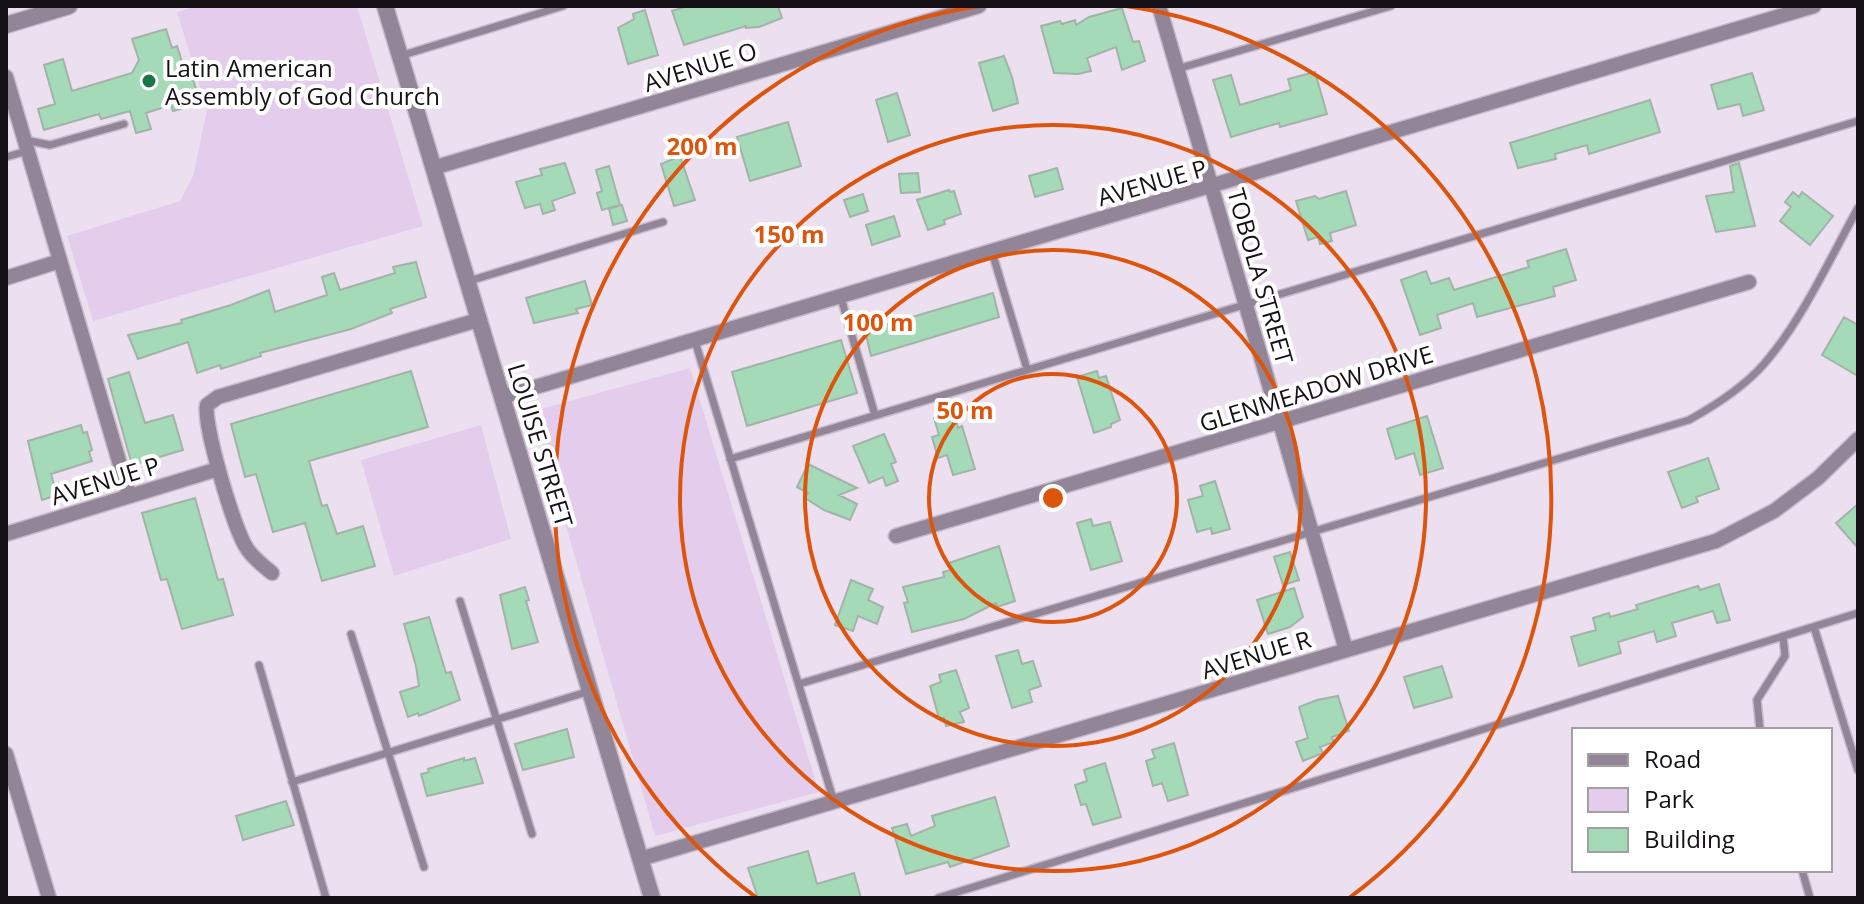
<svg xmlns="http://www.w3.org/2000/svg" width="1864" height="904" font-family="'Open Sans',sans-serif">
	<rect width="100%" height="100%" fill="#ece0f0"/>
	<path fill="#e4cdec" d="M197 6H357L423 226 93 321 67 236 180 201 193 176 207 110 177 12Z
		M690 368 819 792 655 836 533 411Z
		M481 425 511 539 394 576 361 460Z"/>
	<path fill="#a4dab8" stroke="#a2b3a8" stroke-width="2" d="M688 6H778L782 18 759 27 746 28V26L684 45 672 11Z
		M1122 8 1133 42 1139 41 1145 61 1122 70 1116 47 1087 58 1091 71 1078 74 1054 73 1041 26 1060 21 1062 24 1075 20 1076 25 1089 17Z
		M645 10 658 55 628 64 618 28 634 19 633 14Z
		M166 29 172 48 177 46 187 77 192 76 196 89 187 107 173 111 171 105 146 113 151 129 136 133 130 111 101 119 99 114 44 130 38 109 55 104 44 65 63 59 72 91 132 73 139 60 132 39Z
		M1004 56 1012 77 1018 103 993 111 979 63Z
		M1315 72 1327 114 1280 127 1279 123 1231 137 1213 80 1231 75 1240 105 1291 90 1288 79Z
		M1752 73 1764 110 1743 116 1740 104 1718 109 1711 85Z
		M897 93 910 135 888 142 876 100Z
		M1650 100 1660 132 1589 154 1587 145 1555 154 1556 159 1518 168 1510 143Z
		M788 122 801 166 750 181 737 137Z
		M680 156 695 200 674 206 661 164Z
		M565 163 575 193 552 201 555 210 543 214 540 204 525 208 516 182 542 175 540 169Z
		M1739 163 1755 226 1716 232 1706 196 1734 192 1730 166Z
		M609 166 620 205 602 210 597 193 602 191 596 170Z
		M1057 168 1063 189 1035 197 1029 176Z
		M918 173 920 192 901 193 899 174Z
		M949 190 950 192 954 191 961 214 944 220 945 224 928 230 917 200Z
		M1346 191 1356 225 1330 233 1332 241 1320 244 1318 237 1308 240 1296 201 1315 196 1319 199Z
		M1793 192 1799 197 1802 192 1833 216 1810 245 1780 221 1791 207 1785 202Z
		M863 194 868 211 850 217 844 200Z
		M622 205 627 221 613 225 609 209Z
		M894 216 900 236 872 245 866 225Z
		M1566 249 1576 280 1553 287 1555 296 1477 317 1473 303 1437 315 1441 328 1420 335 1401 280 1426 271 1431 284 1449 278 1454 290 1529 267 1527 261Z
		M416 262 426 297 390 309 392 313 351 329 260 353 261 356 221 369 220 365 197 373 188 342 138 359 128 335 182 323 181 320 231 305 269 290 275 312 327 295 322 277 334 273 340 290 395 273 393 267Z
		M585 281 592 305 576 309 578 313 534 323 526 298Z
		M993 293 999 317 871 356 865 331Z
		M1844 317 1858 325V376L1822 355Z
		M841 340 857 393 747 426 732 372Z
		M411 371 428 427 309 461 322 506 327 505 337 534 363 526 375 566 322 581 305 523 273 532 256 474 245 477 231 424Z
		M1097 371 1099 378 1106 376 1120 420 1111 424V427L1094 433 1077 377Z
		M129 372 145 423 173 415 183 450 132 465 108 379Z
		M954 412 958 428 962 426 975 469 953 475 947 455 938 458 932 437 939 435 934 418Z
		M1427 416 1443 468 1420 475 1414 453 1396 459 1387 429Z
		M81 425 83 433 87 432 92 450 89 452 92 461 51 474 57 495 42 500 28 441Z
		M884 434 896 462 891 464 898 481 886 486 883 477 869 483 853 446Z
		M1708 458 1719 489 1696 497 1698 502 1682 508 1668 472Z
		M808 464 857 488 839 495 857 504 850 520 824 510 805 498 808 493 797 487Z
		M1215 481 1230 529 1212 534 1211 528 1197 532 1188 500 1203 496 1200 486Z
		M195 498 218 580 223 579 233 615 182 629 167 579 161 580 142 513Z
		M1858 504V548L1836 523Z
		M1091 519 1093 526 1110 522 1122 561 1091 570 1077 523Z
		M999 546 1015 601 997 607 996 603 964 619 912 632 904 603 908 602 903 587 944 577 943 572 951 570 949 563Z
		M1290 552 1299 580 1283 585 1274 557Z
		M851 580 873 589 868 600 883 607 877 624 858 616 853 631 835 625Z
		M1719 584 1730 620 1717 623 1713 611 1672 623 1676 636 1657 642 1654 631 1618 642 1621 653 1579 666 1571 637 1596 630 1593 618 1609 613 1610 617 1638 609 1636 605 1698 586 1700 590Z
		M525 587 529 600 526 601 538 642 512 649 500 595Z
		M1294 588 1303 617 1290 627 1268 634 1257 600Z
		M429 617 446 673 451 672 460 700 419 716 418 713 408 717 400 692 419 686 416 666 404 624Z
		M1018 650 1022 664 1033 661 1041 686 1029 690 1032 702 1012 708 996 656Z
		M1442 666 1452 697 1414 708 1404 677Z
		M956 670 969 708 960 712 964 722 946 726 944 718H939L930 686 941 682 939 675Z
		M1338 696 1349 731 1332 737 1334 742 1320 747 1323 753 1303 761 1296 742 1308 738 1299 707 1317 700Z
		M567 729 574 757 523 770 515 744Z
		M1174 743 1188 795 1168 801 1162 783 1153 786 1146 761 1155 758 1152 750Z
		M464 758V761L475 758 483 783 427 796 421 774 429 772 428 769Z
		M1105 763 1121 817 1093 825 1086 804 1081 805 1075 785 1087 781 1084 770Z
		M995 797 1009 846 950 867 948 862 906 874 892 828 907 824 911 836 935 826 932 816Z
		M286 801 294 825 243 840 236 816Z
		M808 851 817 884 854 873 861 898H758L748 868Z"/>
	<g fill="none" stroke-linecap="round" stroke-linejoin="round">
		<defs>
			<path id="service" d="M400 56 563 6
				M1177 69 1391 6
				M25 140 50 145 124 124
				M6 157 27 151
				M992 252 1027 369
				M469 281 663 222
				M841 298 875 415
				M695 341 834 802
				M730 459 1858 121
				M460 601 532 834
				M1814 627 1858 770
				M351 634 424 867
				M259 665 326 898
				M799 684 1689 420C1716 405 1744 387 1764 364 1803 319 1829 260 1858 208
				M1760 730 1757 700 1785 656 1783 636
				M292 782 590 691
				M1802 870 1810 898
				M938 898 1858 613"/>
			<path id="minor" d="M1159 6 1346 650
				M6 77 129 495
				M433 168 979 6
				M6 278 60 261
				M502 397 1814 6
				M6 534 218 469
				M896 536 1749 282
				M272 573C263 565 252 558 246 547 234 528 203 425 207 405L218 397 478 320
				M6 754 49 898
				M640 859 1716 541 1774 511 1818 478 1858 439"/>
			<path id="tertiary" d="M385 6 652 898
				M6 25 69 6"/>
		</defs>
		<use href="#service" stroke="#c5bbc9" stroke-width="10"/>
		<use href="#minor" stroke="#c5bbc9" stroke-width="17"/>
		<use href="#tertiary" stroke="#c5bbc9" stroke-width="19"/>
		<use href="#service" stroke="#938598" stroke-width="7"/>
		<use href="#minor" stroke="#938598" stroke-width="14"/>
		<use href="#tertiary" stroke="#938598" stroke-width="16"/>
	</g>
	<g fill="none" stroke="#dd550d" stroke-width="4">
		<circle cx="1053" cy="498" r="124"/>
		<circle cx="1053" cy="498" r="248"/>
		<circle cx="1053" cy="498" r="373"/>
		<path d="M757 898A497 497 0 0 1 980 6M1126 6A497 497 0 0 1 1349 898"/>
	</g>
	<circle fill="#1a7549" stroke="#fff" stroke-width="3" cx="149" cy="81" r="8"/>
	<g text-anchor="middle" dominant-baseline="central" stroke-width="8" stroke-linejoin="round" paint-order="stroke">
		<g font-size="24" fill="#151117" stroke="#fff">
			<text transform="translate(700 66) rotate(-17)">AVENUE O</text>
			<text transform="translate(1152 182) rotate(-16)">AVENUE P</text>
			<text transform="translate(1261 276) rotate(74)">TOBOLA STREET</text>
			<text transform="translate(1316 388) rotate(-17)">GLENMEADOW DRIVE</text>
			<text transform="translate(541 445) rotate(73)">LOUISE STREET</text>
			<text transform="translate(105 480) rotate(-17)">AVENUE P</text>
			<text transform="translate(1256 654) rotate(-17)">AVENUE R</text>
		</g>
		<g font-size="24" fill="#151117" stroke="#fff" text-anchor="start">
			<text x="165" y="67">Latin American<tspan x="165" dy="28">Assembly of God Church</tspan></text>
		</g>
	</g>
	<circle cx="1053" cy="498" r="12" fill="#dd550d" stroke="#fff" stroke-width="4"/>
	<g font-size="24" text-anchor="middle" font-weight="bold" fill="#dd550d" stroke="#fff" stroke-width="8" stroke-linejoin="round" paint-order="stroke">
		<text x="702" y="155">200 m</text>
		<text x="789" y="243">150 m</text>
		<text x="878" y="331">100 m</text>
		<text x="965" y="419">50 m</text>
	</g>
	<rect width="1864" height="904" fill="none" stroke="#151117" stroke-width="16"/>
	<rect x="1572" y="728" width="260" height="144" fill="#ffffff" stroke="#a1a0a2" stroke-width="2"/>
	<rect x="1588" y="754" width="40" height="12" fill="#938598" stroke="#a1a0a2" stroke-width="2"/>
	<text x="1644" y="768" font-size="24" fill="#151117">Road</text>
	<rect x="1588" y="788" width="40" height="24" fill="#e4cdec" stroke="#a1a0a2" stroke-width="2"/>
	<text x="1644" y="808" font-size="24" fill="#151117">Park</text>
	<rect x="1588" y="828" width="40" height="24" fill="#a4dab8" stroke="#a1a0a2" stroke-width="2"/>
	<text x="1644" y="848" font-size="24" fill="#151117">Building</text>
</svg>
